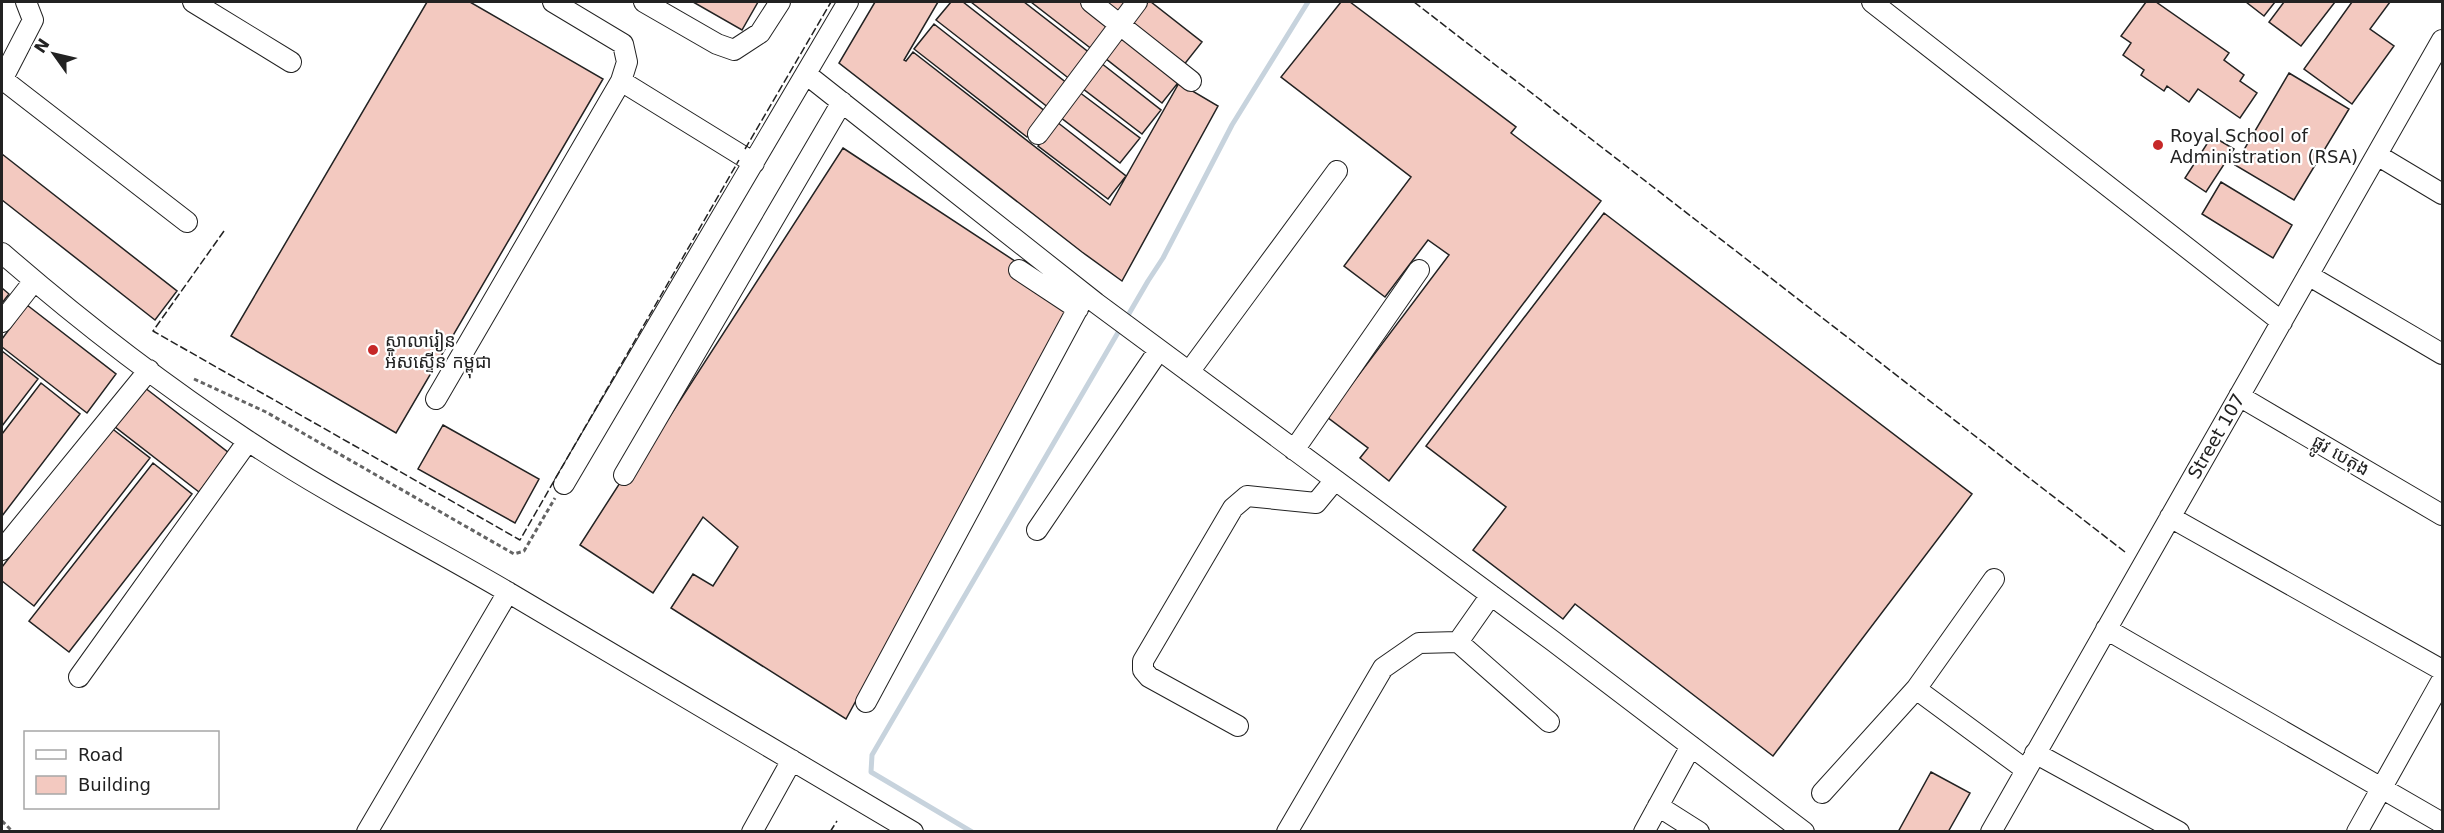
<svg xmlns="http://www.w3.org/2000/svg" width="2444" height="833" font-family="'DejaVu Sans','Noto Sans Khmer',sans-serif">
	<rect width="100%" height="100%" fill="#fff"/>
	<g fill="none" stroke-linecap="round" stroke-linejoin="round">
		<path stroke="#c7d3dd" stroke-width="5" d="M972 832 871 772 872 755 1148 281 1163 258 1232 125 1308 2"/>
	</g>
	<path fill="#f3c9c0" stroke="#222" stroke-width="1.5" d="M427 2H470L603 79 396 433 231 336Z
		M693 2H758L742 30Z
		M875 2H938L904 60 906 61 913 52 1110 205 1179 83 1218 106 1122 281 1082 252 839 63Z
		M951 2H963L1068 84 1049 108 936 20Z
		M971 2H1024L1091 54 1071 80Z
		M1031 2H1083L1113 25 1093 50Z
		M1100 2H1131L1120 17Z
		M1148 2H1151L1202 42 1183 66 1130 24Z
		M1341 2H1350L1516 127 1511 133 1601 201 1389 481 1360 458 1368 448 1327 417 1449 255 1428 240 1385 297 1344 266 1411 177 1281 77Z
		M2146 2H2156L2229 53 2224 60 2244 75 2240 81 2257 93 2240 118 2198 89 2189 102 2167 86 2164 91 2141 75 2144 70 2123 55 2131 43 2121 36Z
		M2246 2H2275L2264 16Z
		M2284 2H2335L2301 46 2269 22Z
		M2352 2H2390L2370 29 2394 46 2352 104 2304 69Z
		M934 24 1046 112 1027 137 914 49Z
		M1123 35 1181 79 1162 103 1105 58Z
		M1101 63 1161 110 1142 134 1082 88Z
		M2289 73 2349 109 2294 200 2235 165Z
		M1079 92 1140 138 1120 163 1060 117Z
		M1057 122 1126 176 1108 199 1038 146Z
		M2212 136 2234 149 2206 192 2185 178Z
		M843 148 1062 292 1066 315 846 719 671 608 693 574 713 586 738 547 703 517 653 593 580 545 625 475 630 478Z
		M2 154 177 291 155 320 2 200Z
		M2221 182 2292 225 2273 258 2202 214Z
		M1604 213 1972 494 1773 756 1575 604 1563 619 1473 550 1506 507 1426 446Z
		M2 288 9 294 2 303Z
		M27 305 116 374 87 413 2 347V339Z
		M2 351 38 379 2 426Z
		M41 383 80 414 2 516V434Z
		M140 384 229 453 199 492 110 423Z
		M443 425 539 479 515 523 418 469Z
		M110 427 150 458 34 606 2 581V567Z
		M153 463 192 494 69 652 29 621Z
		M1931 772 1970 793 1948 832H1898Z"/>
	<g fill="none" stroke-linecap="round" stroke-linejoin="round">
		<defs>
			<path id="minor" d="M193 2 291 62
				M644 2 717 44 734 50 760 33 780 2
				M1091 2 1191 81
				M1872 2 2282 322
				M806 74 1096 303 1553 641 1804 832
				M2 79 187 222
				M2 80 33 20 26 2
				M621 81 754 163
				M1038 134 1137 2
				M2377 155 2442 194
				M2 253C79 320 162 384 248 441 332 497 423 542 511 594 645 672 779 752 913 832
				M1019 270 1078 309
				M2308 275 2442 354
				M2 322 34 281
				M1189 372 1337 171
				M2239 396 2442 515
				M436 399 621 81 627 62 623 44 553 2
				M1294 450 1419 270
				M624 475 842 102
				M564 484 848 2
				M2170 517 2442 670
				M1037 530 1159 350
				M2 550 149 370
				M2106 629 2442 823
				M1458 642 1549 722
				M79 677 248 441
				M1916 689 1994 579
				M866 702 1085 295
				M1238 726 1149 677 1143 670V661L1233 508 1247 496 1316 503 1335 480
				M2035 753 2179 832
				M1822 793 1916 689 2026 770
				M1658 806 1699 832
				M367 832 508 592
				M752 832 792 760
				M1287 832 1383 668 1419 643 1458 642 1491 595
				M1644 832 1691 746
				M1991 832 2442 40
				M2357 832 2442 680"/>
		</defs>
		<use href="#minor" stroke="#222" stroke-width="22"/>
		<path stroke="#646464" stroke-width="3" stroke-dasharray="4.5 3" stroke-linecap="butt" d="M194 379 266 412 514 554 524 551 555 498
			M2 821 13 832"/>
		<use href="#minor" stroke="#fff" stroke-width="20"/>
		<path stroke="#222" stroke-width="1.5" stroke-dasharray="8 3" stroke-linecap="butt" d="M1414 2 2125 552
			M745 149 831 2
			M224 231 153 331 520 540 739 160
			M830 832 837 821"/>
	</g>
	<g fill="#c62828" stroke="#fff" stroke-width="2">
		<circle cx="2158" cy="145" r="6"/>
		<circle cx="373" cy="350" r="6"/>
	</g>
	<g text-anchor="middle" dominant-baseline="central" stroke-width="4.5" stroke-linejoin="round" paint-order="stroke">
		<g font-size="18" fill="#222" stroke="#fff" text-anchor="start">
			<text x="2170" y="135">Royal School of<tspan x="2170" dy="21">Administration (RSA)</tspan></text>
			<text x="385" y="340">សាលារៀន<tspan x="385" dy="21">អ៉ិសស្ទើន កម្ពុជា</tspan></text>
		</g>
		<g font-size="18" fill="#222" stroke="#fff">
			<text transform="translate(2216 436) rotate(-60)">Street 107</text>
			<text transform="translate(2341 455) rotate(30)">ផ្លូវ បេតុង</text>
		</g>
	</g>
	<rect width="2444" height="833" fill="none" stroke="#222222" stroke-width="6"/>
	<rect x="24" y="731" width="195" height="78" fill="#ffffff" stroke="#a7a7a7" stroke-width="1.5"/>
	<rect x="36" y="750" width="30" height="9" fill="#ffffff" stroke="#a7a7a7" stroke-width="1.5"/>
	<text x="78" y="761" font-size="18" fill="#222222">Road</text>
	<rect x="36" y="776" width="30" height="18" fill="#f3c9c0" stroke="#a7a7a7" stroke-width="1.5"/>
	<text x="78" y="791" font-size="18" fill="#222222">Building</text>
	<g transform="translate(54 54) rotate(304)" stroke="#ffffff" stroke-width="4.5" paint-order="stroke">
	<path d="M0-4.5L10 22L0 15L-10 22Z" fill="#222222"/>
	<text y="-9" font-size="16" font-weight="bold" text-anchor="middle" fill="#222222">N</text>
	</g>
</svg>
